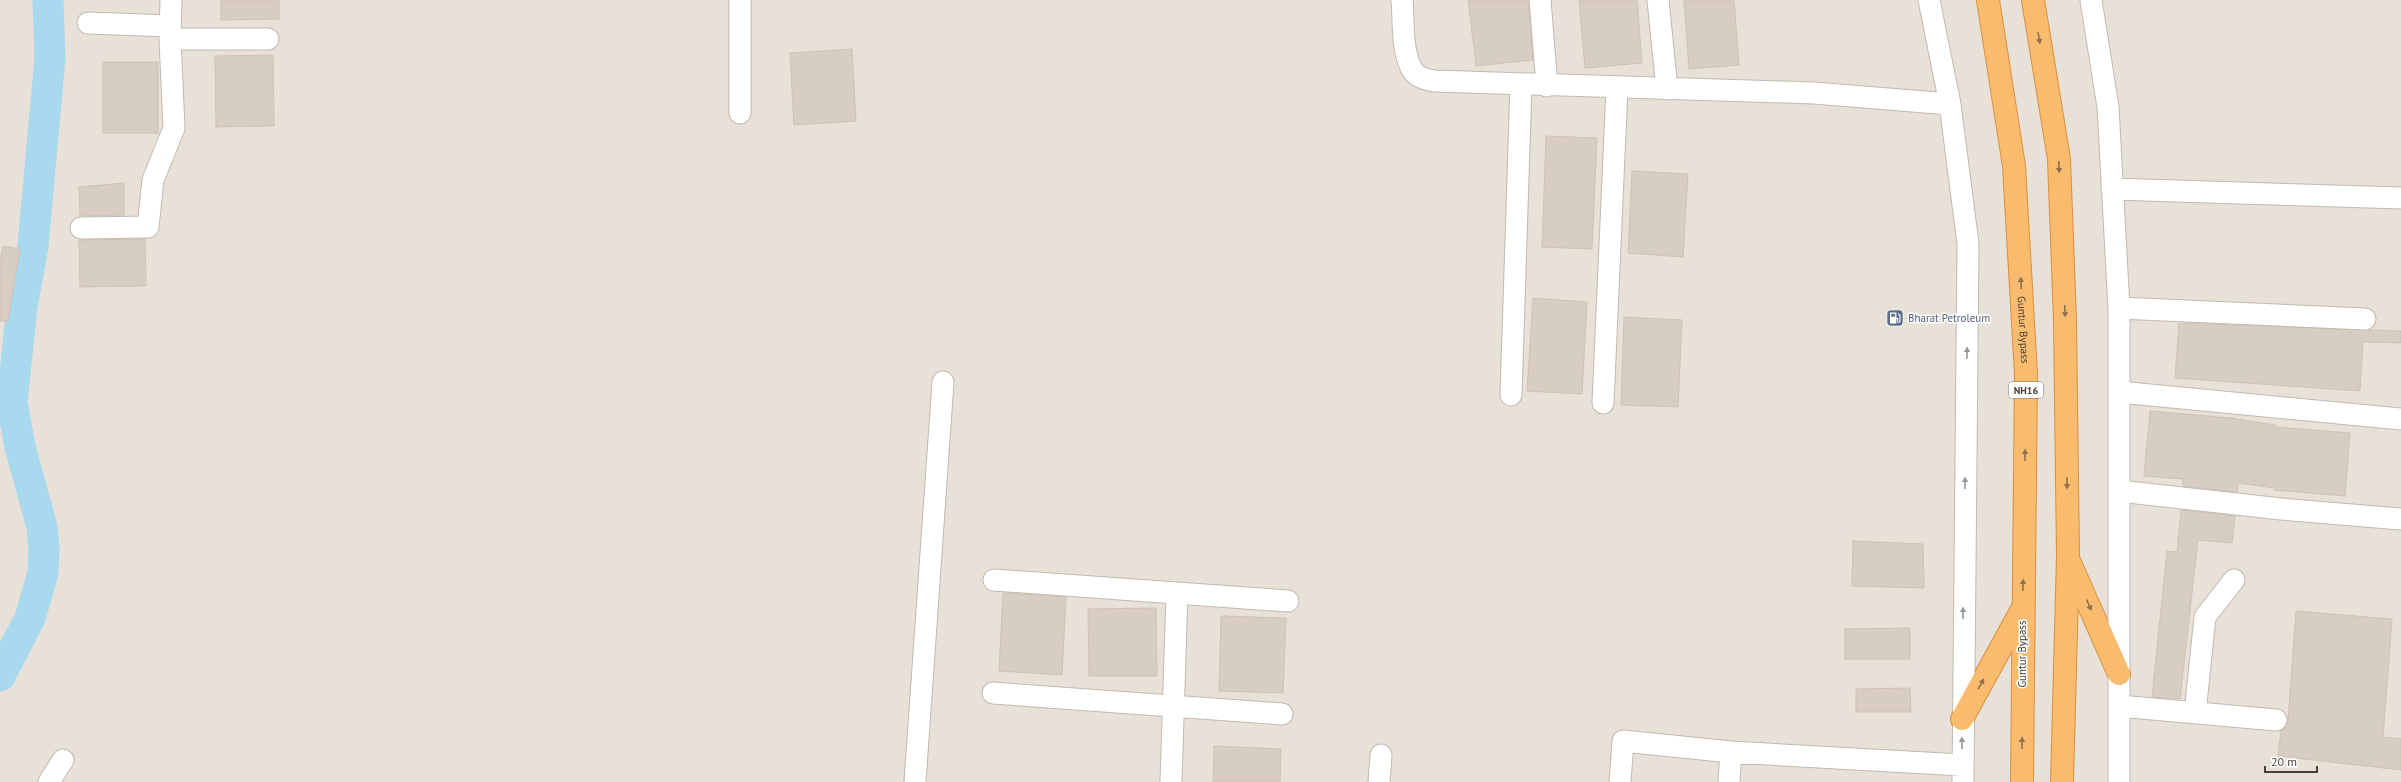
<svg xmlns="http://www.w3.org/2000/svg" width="2401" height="782" font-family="'PT Sans',sans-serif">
	<rect width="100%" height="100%" fill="#f4f0e9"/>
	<path fill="#e8e1d8" d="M0 0H2401V782H0Z"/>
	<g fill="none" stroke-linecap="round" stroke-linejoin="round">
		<path stroke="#a8d9ee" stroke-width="31" d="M0 676 30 618 43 573 44 549 42 527 20 447 12 402 22 307 33 246 50 58 48 0"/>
	</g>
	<path fill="#d8cdc2" stroke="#d0c1b2" d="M221 0H279V19L221 20Z
		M1468 0H1528L1533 60 1476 66Z
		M1579 0H1637L1642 63 1585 68Z
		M1684 0H1734L1739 65 1689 69Z
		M852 49 856 121 794 125 790 53Z
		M273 55 274 126 216 127 215 56Z
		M103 62H158V133H103Z
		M1546 136 1597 138 1592 249 1542 247Z
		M1632 171 1688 174 1683 257 1628 253Z
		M124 183V215L80 216 79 187Z
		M145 239 146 286 80 287 79 240Z
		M3 246 20 249 8 321H0V264Z
		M1533 298 1587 302 1582 394 1527 391Z
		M1624 317 1682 320 1678 407 1621 405Z
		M2179 323 2401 331V343L2363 342 2360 391 2175 378Z
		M2150 411 2230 418 2275 425V427L2350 433 2345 496 2274 490 2275 488 2238 483 2237 492 2183 486V479L2144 476Z
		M2181 510 2235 516 2232 543 2198 540 2180 699 2152 697 2167 551 2177 552Z
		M1853 541 1923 544 1924 588 1852 586Z
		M1003 593 1066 597 1062 675 999 671Z
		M1156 608 1157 676H1089L1088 609Z
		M2296 611 2392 619 2383 737 2401 739V770L2278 756 2281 731 2287 726 2288 721Z
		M1221 616 1286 618 1283 693 1219 691Z
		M1910 628V659H1845V629Z
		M1910 688 1911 712H1856V689Z
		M1214 746 1281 749 1280 782H1213Z"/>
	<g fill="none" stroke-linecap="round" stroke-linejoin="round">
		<defs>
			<path id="minor" d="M740 0V113
				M1402 0C1404 21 1401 52 1413 71 1418 78 1427 80 1435 81L1814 93 1950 104
				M1540 0 1547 86
				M1658 0 1667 89
				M1929 0 1950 104 1968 244 1963 782
				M2091 0 2108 107 2119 308V782
				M88 23 170 26
				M170 39H268
				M2112 189 2401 198
				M81 228 148 227 153 180 174 128 170 39 171 0
				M2119 308 2365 319
				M2119 392 2401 419
				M1511 395 1521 85
				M1603 403 1617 88
				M2119 491 2281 509 2401 519
				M994 580 1288 601
				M993 693 1282 714
				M2119 706 2276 720
				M2195 713 2205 617 2234 580
				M49 782 63 760
				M915 782 943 382
				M1171 782 1177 593
				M1379 782 1381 755
				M1620 782 1623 741 1731 752 1962 765
				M1729 782 1731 752"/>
			<g id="highway">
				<path id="s1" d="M1988 0 2014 166 2026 374 2022 782"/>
				<path d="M2033 0 2059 159 2065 320 2068 556 2062 782"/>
				<path d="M2070 563 2119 674"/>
				<path d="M1962 719 2021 611"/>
			</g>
		</defs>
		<use href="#minor" stroke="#c2b9af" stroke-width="23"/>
		<use href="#highway" stroke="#d98f3f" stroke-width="24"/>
		<use href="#minor" stroke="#fff" stroke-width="21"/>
		<use href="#highway" stroke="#f9bc6f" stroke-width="22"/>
	</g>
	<defs><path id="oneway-solid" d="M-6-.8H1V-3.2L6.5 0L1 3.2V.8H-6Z"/></defs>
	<g fill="#8f724e">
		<use href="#oneway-solid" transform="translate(2039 38) rotate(81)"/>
		<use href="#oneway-solid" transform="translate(2059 167) rotate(88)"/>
		<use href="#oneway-solid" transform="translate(2021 283) rotate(-93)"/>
		<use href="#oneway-solid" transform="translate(2065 311) rotate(87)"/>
		<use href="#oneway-solid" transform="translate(2025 455) rotate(-89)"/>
		<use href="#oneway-solid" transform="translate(2067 483) rotate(89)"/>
		<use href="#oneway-solid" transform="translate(2023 585) rotate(-89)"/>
		<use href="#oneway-solid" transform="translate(2089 605) rotate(67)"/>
		<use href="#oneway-solid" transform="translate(1981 684) rotate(-61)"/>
		<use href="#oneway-solid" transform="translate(2022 743) rotate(-90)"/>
	</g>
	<g fill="#9a9692">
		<use href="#oneway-solid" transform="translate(1967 353) rotate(-89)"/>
		<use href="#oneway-solid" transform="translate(1965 483) rotate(-89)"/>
		<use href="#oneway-solid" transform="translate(1963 613) rotate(-89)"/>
		<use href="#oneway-solid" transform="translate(1962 743) rotate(-91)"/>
	</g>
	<defs>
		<symbol id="fuel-square" viewBox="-11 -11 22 22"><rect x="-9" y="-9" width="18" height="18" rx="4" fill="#5c6f8a" stroke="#fff"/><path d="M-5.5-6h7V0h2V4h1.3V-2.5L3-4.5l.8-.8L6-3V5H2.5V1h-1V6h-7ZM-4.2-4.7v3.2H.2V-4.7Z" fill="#fff"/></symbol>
	</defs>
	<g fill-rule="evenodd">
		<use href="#fuel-square" x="1885" y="308" width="20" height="20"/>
	</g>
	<g text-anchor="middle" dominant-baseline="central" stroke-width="3" stroke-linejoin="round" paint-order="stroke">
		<rect fill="#fff" stroke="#7f7974" stroke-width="1" x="2009" y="382" width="34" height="16" rx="3"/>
		<g font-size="10" font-weight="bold" fill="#484038">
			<text x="2026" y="390">NH16</text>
		</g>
		<g font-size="11" fill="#4e5e75" stroke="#fff" text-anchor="start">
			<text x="1908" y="318">Bharat Petroleum</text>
		</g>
		<g font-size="11" fill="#484038" stroke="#fff">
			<text stroke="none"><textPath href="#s1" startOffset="332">Guntur Bypass</textPath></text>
			<text transform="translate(2022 654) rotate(-90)">Guntur Bypass</text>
		</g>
	</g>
	<path d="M2265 766v6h52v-6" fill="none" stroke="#484038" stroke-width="2"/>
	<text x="2271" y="766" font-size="12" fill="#484038" stroke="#ffffff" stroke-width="3" paint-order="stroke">20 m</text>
</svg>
